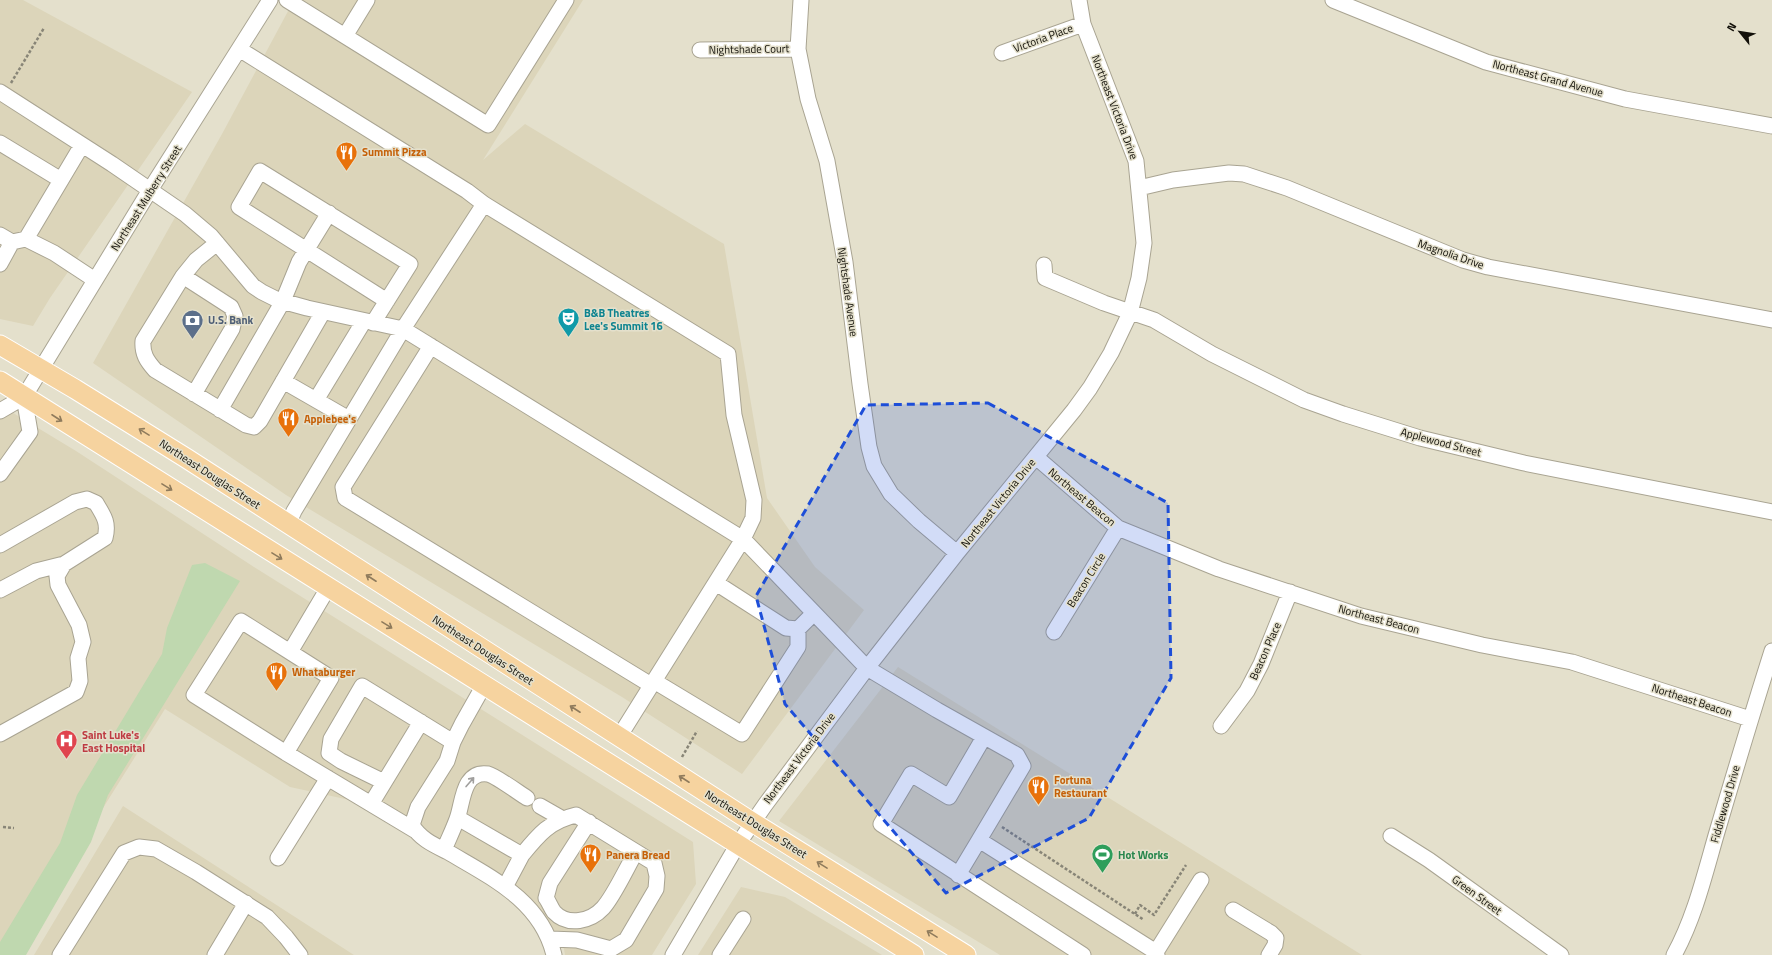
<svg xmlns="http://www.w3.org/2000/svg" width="1772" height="955" font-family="'Titillium Web',sans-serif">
	<rect width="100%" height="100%" fill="#e4e0cc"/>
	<path fill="#dcd5ba" d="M0 0H23L192 92 50 298 33 326 0 319Z
		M294 0H583L483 160 525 124 724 244 767 498 815 567 864 610 742 774 622 697 286 495 93 363 222 134Z
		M0 405 76 451 254 567 693 842 696 884 652 955H565L564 949 537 907 391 809 290 787 165 709 11 955H0Z
		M898 667 1362 955H1000L779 821Z
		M123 806 354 955H34Z
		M741 887 785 897 882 955H698Z"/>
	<path fill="#bfd8af" d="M205 563 240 581 108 795 91 842 26 955H0V942L60 843 77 795 162 654 167 628 192 565Z"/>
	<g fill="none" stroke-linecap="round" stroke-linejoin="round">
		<defs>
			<path id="minor" d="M287 0 488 125 566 0
				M801 0 798 49 808 99 827 161 845 262 860 384 869 447 874 466 891 494 919 521 957 553
				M1333 0 1486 62 1625 99 1772 126
				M345 36 367 0
				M239 49 467 191 484 204 728 354 734 415 754 500 753 518 743 539 654 681 742 734 798 647V629L814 613
				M700 50 798 49
				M1002 53 1083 24
				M0 92 112 164 185 214 211 236 253 286 262 292 278 300 307 308 403 329 743 539 867 668 937 710 1017 755 1023 766 979 840 1156 952 1157 955
				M0 143 61 180
				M1139 188 1173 180 1229 173 1244 174 1287 188 1463 260 1488 267 1772 320
				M0 235 12 242 26 239 54 253 95 280
				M26 239 82 145
				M217 243 196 260 183 276 143 341C142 354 147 361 155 370L246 425 254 427 260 421 323 312
				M0 264 12 242
				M1044 265 1045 278 1104 303 1154 320 1212 354 1304 400 1343 414 1420 438 1524 463 1772 512
				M183 276 231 307 235 316 232 329 194 394
				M373 323 410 264 260 171 239 207 387 301
				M431 346 343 487 345 498 651 685
				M283 381 349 419
				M316 400 364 321
				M220 410 283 301 299 262 329 213
				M0 411 24 397 150 190 270 0
				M1036 457 1118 528 1219 569 1361 616 1482 645 1572 662 1750 719
				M0 474 30 432 24 397
				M288 524 294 511 403 329 484 204
				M0 545 75 502 87 499 96 503C104 516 109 523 105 538L64 564 57 576 58 585 79 625 83 642 78 658 80 681 76 692 0 734
				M716 583 786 628 798 629
				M0 590 36 571 64 564
				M1054 632 1118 528
				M290 652 331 678 286 753 194 695 241 621 290 652 328 588
				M484 685 462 724 453 742 447 761 418 807 412 825C420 839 434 845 448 852 492 878 541 901 554 955
				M1221 726 1247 691 1261 664 1290 592
				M619 737 654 681
				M984 737 949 797 911 774 881 824 1083 955
				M286 753 416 831
				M384 782 341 761 329 753 331 739 362 686 453 742
				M371 804 421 722
				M540 806 561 818
				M458 818 522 855C539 834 550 821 576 815L654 863 657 876 656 889 626 940 611 949 577 940 550 939
				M589 822 550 883 546 898C549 902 551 908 554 912 568 927 591 921 603 908 614 896 627 867 636 852
				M1391 836 1429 860 1561 955
				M444 850C448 840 453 830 457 819 463 804 462 770 488 774 496 776 519 793 527 798
				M278 858 328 778
				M958 875 979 840
				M505 887 522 855
				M1233 910 1271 933 1276 938 1275 945 1269 955
				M1156 952 1201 880
				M60 955 124 853 139 847 156 849 196 872 267 917 286 937 300 955
				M215 955 246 903
				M673 955 738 844 765 805 867 668 957 553 1074 410 1090 388 1111 353 1130 313 1139 278 1144 243 1136 161 1083 24 1079 0
				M720 955 743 919
				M1674 955C1695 917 1705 873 1717 832 1735 771 1753 711 1772 651"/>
			<path id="major" d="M0 345 75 389 186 458 752 822 966 955
				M0 381 914 955"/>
		</defs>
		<use href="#minor" stroke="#a9a492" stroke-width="17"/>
		<use href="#major" stroke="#fff" stroke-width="21"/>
		<path stroke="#888577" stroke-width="2.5" stroke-dasharray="3 2" stroke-linecap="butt" d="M11 83 44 28
			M682 757 697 731
			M3 827 14 828
			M1002 827 1144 920
			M1135 914 1140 905 1154 915 1186 865"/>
		<use href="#minor" stroke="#fff" stroke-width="15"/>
		<use href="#major" stroke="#f6d39f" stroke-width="19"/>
	</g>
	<defs><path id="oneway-shaft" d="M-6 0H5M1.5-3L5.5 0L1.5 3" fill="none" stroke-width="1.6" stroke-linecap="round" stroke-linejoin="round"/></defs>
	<g stroke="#8f7b5c">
		<use href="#oneway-shaft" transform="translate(57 418) rotate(33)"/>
		<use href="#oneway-shaft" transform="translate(144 432) rotate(-148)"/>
		<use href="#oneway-shaft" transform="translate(167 487) rotate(32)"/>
		<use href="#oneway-shaft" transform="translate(277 556) rotate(32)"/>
		<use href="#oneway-shaft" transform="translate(371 578) rotate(-147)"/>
		<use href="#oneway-shaft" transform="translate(387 625) rotate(32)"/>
		<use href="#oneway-shaft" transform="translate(575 709) rotate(-147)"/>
		<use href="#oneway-shaft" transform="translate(684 779) rotate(-147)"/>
		<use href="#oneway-shaft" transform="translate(822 865) rotate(-148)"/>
		<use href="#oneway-shaft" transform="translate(932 934) rotate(-148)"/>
	</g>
	<use stroke="#a09f9d" href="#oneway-shaft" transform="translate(470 782) rotate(-49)"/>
	<path fill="#1d4ed8" fill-opacity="0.2" stroke="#1d4ed8" stroke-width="3" stroke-dasharray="8 5" stroke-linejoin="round" d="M988 403 1168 503 1171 678 1089 818 946 893 785 704 756 596 866 405Z"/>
	<defs>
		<symbol id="restaurant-pin" viewBox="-11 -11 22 30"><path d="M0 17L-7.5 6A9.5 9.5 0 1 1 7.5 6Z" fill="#e8710a" stroke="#e4e0cc"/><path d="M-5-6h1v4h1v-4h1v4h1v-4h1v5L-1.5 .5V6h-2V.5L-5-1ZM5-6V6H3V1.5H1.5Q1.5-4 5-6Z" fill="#fff"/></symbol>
		<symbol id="theatre-pin" viewBox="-11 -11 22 30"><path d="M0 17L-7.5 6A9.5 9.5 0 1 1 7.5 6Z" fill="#0f9aa8" stroke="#e4e0cc"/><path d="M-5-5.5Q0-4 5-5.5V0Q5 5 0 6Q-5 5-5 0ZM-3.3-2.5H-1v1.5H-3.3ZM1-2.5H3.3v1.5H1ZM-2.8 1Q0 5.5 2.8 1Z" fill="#fff"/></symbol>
		<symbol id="bank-pin" viewBox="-11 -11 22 30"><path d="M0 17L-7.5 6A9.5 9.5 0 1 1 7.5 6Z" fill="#5c6f8a" stroke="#e4e0cc"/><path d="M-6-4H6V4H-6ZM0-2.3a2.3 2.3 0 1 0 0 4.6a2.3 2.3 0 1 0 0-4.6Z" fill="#fff"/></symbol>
		<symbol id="hospital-pin" viewBox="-11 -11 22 30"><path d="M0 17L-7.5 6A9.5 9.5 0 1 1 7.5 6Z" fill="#e0444e" stroke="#e4e0cc"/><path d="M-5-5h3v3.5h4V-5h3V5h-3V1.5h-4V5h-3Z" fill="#fff"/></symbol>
		<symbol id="stadium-pin" viewBox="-11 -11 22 30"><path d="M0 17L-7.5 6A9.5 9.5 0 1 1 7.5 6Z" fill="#2e9e5b" stroke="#e4e0cc"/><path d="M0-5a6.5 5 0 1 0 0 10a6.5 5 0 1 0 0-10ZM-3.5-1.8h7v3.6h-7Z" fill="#fff"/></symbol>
	</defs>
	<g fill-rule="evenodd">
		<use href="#restaurant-pin" x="334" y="140" width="25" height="34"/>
		<use href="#theatre-pin" x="556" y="306" width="25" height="34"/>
		<use href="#bank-pin" x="180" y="308" width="25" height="34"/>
		<use href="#restaurant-pin" x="276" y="406" width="25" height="34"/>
		<use href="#restaurant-pin" x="264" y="660" width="25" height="34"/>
		<use href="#hospital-pin" x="54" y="728" width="25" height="34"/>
		<use href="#restaurant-pin" x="1026" y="774" width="25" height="34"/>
		<use href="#restaurant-pin" x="578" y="842" width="25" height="34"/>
		<use href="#stadium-pin" x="1090" y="842" width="25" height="34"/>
	</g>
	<g text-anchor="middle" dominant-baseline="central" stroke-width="3" stroke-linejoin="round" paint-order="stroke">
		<g font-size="11" fill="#121009" stroke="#e4e0cc">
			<text transform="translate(1043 38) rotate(-20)">Victoria Place</text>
			<text transform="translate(749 49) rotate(-1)">Nightshade Court</text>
			<text transform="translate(1548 78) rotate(15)">Northeast Grand Avenue</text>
			<text transform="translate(1115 107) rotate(69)">Northeast Victoria Drive</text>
			<text transform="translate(146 198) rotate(-58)">Northeast Mulberry Street</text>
			<text transform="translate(1451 254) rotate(19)">Magnolia Drive</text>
			<text transform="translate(848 292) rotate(82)">Nightshade Avenue</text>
			<text transform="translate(1441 442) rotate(15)">Applewood Street</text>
			<text transform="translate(210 474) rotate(33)">Northeast Douglas Street</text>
			<text transform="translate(1082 497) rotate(40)">Northeast Beacon</text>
			<text transform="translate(998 503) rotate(-51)">Northeast Victoria Drive</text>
			<text transform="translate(1086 580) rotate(-58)">Beacon Circle</text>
			<text transform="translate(1379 619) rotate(15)">Northeast Beacon</text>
			<text transform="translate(483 650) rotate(33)">Northeast Douglas Street</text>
			<text transform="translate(1265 651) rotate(-66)">Beacon Place</text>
			<text transform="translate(1692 700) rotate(18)">Northeast Beacon</text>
			<text transform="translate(799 758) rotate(-53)">Northeast Victoria Drive</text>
			<text transform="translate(1725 804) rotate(-74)">Fiddlewood Drive</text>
			<text transform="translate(756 824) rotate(32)">Northeast Douglas Street</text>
			<text transform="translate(1477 895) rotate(36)">Green Street</text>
		</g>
		<g font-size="11" font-weight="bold" fill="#c56008" stroke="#e4e0cc" text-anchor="start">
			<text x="362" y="152">Summit Pizza</text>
			<text x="304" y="419">Applebee's</text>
			<text x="292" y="672">Whataburger</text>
			<text x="1054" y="780">Fortuna<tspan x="1054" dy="13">Restaurant</tspan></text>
			<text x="606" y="855">Panera Bread</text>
		</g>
		<g font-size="11" font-weight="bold" fill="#0d838f" stroke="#e4e0cc" text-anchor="start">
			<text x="584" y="313">B&amp;B Theatres<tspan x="584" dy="13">Lee's Summit 16</tspan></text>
		</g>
		<g font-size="11" font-weight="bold" fill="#4e5e75" stroke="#e4e0cc" text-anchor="start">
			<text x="208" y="320">U.S. Bank</text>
		</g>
		<g font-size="11" font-weight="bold" fill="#be3a42" stroke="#e4e0cc" text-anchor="start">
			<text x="82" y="735">Saint Luke's<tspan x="82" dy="13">East Hospital</tspan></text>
		</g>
		<g font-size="11" font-weight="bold" fill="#27864d" stroke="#e4e0cc" text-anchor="start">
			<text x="1118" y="855">Hot Works</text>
		</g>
	</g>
	<g transform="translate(1740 32) rotate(300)" stroke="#e4e0cc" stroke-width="3" paint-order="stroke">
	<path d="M0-3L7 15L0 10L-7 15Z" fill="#121009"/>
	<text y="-6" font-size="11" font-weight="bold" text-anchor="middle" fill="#121009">N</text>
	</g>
</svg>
